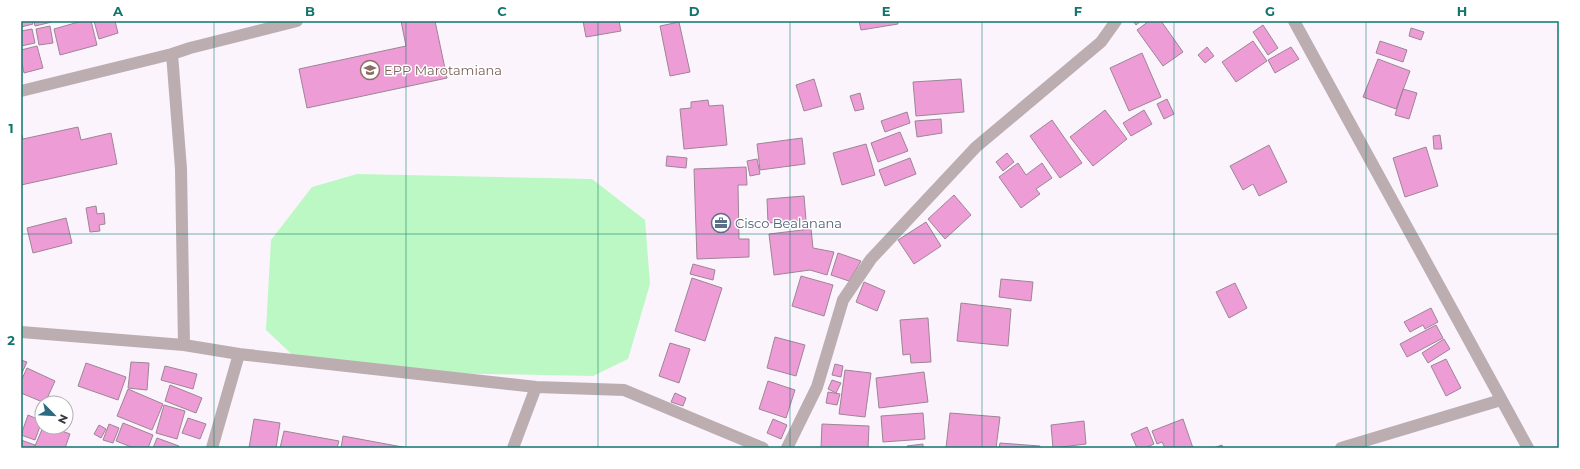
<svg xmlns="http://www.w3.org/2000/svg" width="1580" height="469" font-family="Montserrat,sans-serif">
	<rect width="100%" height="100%" fill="#fbf4fd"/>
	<path fill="#bbf8c4" d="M357 174 592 179 645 220 650 284 628 359 593 376 337 371 300 362 266 330 271 240 312 187Z"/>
	<path fill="#ee9cd6" stroke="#9d8595" d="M21 21H32L33 24 21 27Z
		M34 21H52V22L35 26Z
		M82 21H91L97 45 60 55 54 29Z
		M94 21H115L118 33 99 39Z
		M401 21H435L447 78 307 108 299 69 406 46Z
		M583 21H619L621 31 586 37Z
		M859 21H897L898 24 861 30Z
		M1133 21H1141L1136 25Z
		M1149 21H1161L1183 52 1163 66 1137 30Z
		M679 22 690 72 670 76 660 26Z
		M1263 25 1278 48 1268 55 1253 32Z
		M50 26 53 43 39 45 36 29Z
		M1411 28 1424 32 1421 40 1409 36Z
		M32 29 35 43 21 46V31Z
		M1253 41 1267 61 1236 82 1222 62Z
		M1380 41 1407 50 1403 62 1376 53Z
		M37 46 43 68 24 73 21 59V50Z
		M1207 47 1214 56 1205 63 1198 55Z
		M1291 47 1299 59 1275 73 1268 60Z
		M1142 53 1161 97 1129 111 1110 68Z
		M1378 59 1410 71 1396 109 1363 97Z
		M814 79 822 106 804 111 796 85Z
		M961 79 964 112 916 116 913 82Z
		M1403 89 1417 93 1409 119 1395 115Z
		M860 93 864 109 855 111 850 96Z
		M1167 99 1174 114 1164 119 1157 104Z
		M708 100 709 106 723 105 727 145 684 149 680 109 691 108V102Z
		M1105 110 1127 139 1093 166 1070 137Z
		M1144 110 1152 124 1131 136 1123 123Z
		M907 112 910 123 885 132 881 121Z
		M941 119 942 133 917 137 915 121Z
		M1052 120 1082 163 1060 178 1030 136Z
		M78 127 81 140 111 133 117 164 21 185V135H22L23 139Z
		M900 132 908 151 878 162 871 143Z
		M1440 135 1442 149H1434L1433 136Z
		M802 138 805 164 760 170 757 144Z
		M866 144 875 175 842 185 833 153Z
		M1269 145 1287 182 1259 196 1253 184 1243 190 1230 166Z
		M1426 147 1438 186 1405 197 1393 158Z
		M1007 153 1014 162 1003 171 996 162Z
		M667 156 687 158 686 168 666 166Z
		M910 158 916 174 885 186 879 170Z
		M757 159 760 174 750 176 747 161Z
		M1018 163 1026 175 1042 163 1052 178 1036 189 1040 194 1021 208 999 177Z
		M746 167 747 185H738L739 239H749V257L697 259 694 169Z
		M954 195 971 215 945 239 928 219Z
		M804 196 806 220 768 223 767 199Z
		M96 206 97 214 104 213 105 224 99 225 100 231 90 232 86 208Z
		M66 218 72 243 33 253 27 228Z
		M926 222 941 246 914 264 898 240Z
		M811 229 813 248 834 252 827 275 810 270 774 275 769 234Z
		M838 253 861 261 849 281 831 275Z
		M693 264 715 270 713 280 690 274Z
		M801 276 833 285 824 316 792 306Z
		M692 278 722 288 705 341 675 331Z
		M1001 279 1033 282 1031 301 999 297Z
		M864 282 885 291 877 311 856 302Z
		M1235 283 1247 308 1229 318 1216 292Z
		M961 303 1011 309 1008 346 957 341Z
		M1431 308 1438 322 1425 329 1423 325 1410 332 1404 322Z
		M928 318 931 362 911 363 910 354 903 355 900 320Z
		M1436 325 1443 338 1407 357 1400 344Z
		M775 337 805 345 796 376 767 368Z
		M1444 339 1450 349 1428 363 1422 353Z
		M670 343 690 349 679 383 659 376Z
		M1446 359 1461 388 1446 396 1431 366Z
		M21 360 27 362 21 375Z
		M131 362 149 363 147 390 128 388Z
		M86 363 126 377 118 400 78 386Z
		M835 364 843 366 841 377 832 375Z
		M165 366 197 374 193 389 161 380Z
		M27 368 55 381 45 403 21 393V381Z
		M845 370 871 373 865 417 839 414Z
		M924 372 928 402 879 408 876 378Z
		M832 380 841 383 836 393 828 389Z
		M768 381 795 390 786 418 759 409Z
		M170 385 202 398 196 413 165 401Z
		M128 389 163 404 152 430 117 416Z
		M828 392 840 394 837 405 826 403Z
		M675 393 686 398 683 406 671 402Z
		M164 405 185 411 177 439 156 433Z
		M923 413 925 439 883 442 881 416Z
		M950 413 1000 417 996 448H946Z
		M28 415 42 421 35 440 21 435Z
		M188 418 206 424 200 439 182 433Z
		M254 419 280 423 276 448H249Z
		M773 419 787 425 781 439 767 433Z
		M1183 419 1193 448H1165L1162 442 1157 444 1152 431Z
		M1084 421 1086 444 1053 448 1051 425Z
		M123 423 153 435 148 448H134L116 441Z
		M109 424 119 428 113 443 103 440Z
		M822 424 869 426 868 448H821Z
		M99 425 106 429 101 438 94 434Z
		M43 427H64L62 431 70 434 65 448H39L35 446Z
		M1147 427 1154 444 1145 448H1137L1131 434Z
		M284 431 339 441 337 448H280Z
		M343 436 408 448H341Z
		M157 438 179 446V448H153Z
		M21 440 35 445 33 448H21Z
		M1000 443 1040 446V448H999Z
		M923 444V448H907V446Z
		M1222 445 1223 448H1213Z"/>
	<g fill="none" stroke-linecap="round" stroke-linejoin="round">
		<path stroke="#bbadb0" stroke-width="12" d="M1294 21 1528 448
			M172 54 181 169 184 345
			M21 91 172 54 190 48 297 21
			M21 332 184 345 239 354 536 387 624 390 763 448
			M212 448 239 354
			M513 448 536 387
			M787 448 817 387 843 300 871 259 976 147 1101 42 1116 21
			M1341 448 1501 400"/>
	</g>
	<path fill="none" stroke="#0f766e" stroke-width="1" stroke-opacity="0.55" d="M214 21V448M406 21V448M598 21V448M790 21V448M982 21V448M1174 21V448M1366 21V448M21 234H1559"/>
	<defs>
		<symbol id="school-ring" viewBox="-11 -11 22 22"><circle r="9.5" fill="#fff" stroke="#8d6e63" stroke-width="1.5"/><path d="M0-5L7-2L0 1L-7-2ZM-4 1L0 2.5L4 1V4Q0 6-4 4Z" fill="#8d6e63"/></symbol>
		<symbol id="office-ring" viewBox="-11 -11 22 22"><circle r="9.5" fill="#fff" stroke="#5c6f8a" stroke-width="1.5"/><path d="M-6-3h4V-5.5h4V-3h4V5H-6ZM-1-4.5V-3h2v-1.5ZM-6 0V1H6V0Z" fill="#5c6f8a"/></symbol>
	</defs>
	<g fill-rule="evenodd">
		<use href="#school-ring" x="359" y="59" width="22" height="22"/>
		<use href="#office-ring" x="710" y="212" width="22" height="22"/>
	</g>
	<g text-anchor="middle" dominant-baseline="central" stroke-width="3" stroke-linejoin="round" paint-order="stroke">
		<g font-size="13" fill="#785e54" stroke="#fff" text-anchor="start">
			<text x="384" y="70">EPP Marotamiana</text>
		</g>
		<g font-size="13" fill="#4e5e75" stroke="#fff" text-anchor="start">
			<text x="735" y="223">Cisco Bealanana</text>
		</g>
	</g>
	<rect width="1580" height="469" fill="none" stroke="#ffffff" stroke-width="44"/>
	<g transform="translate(54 415) rotate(114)"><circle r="19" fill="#ffffff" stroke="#b1aeb1"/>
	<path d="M0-3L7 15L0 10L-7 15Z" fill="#2b6a7f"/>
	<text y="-6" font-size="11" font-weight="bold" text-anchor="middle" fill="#3b343d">N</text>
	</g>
	<rect x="22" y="22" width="1536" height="425" fill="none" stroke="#0f766e" stroke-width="1.5"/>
	<g font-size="13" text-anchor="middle" font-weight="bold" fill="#0f766e">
		<text x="118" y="16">A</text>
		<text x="310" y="16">B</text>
		<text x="502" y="16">C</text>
		<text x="694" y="16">D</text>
		<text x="886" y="16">E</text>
		<text x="1078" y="16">F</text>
		<text x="1270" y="16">G</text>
		<text x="1462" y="16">H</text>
		<text x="11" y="133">1</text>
		<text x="11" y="345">2</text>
	</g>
</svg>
